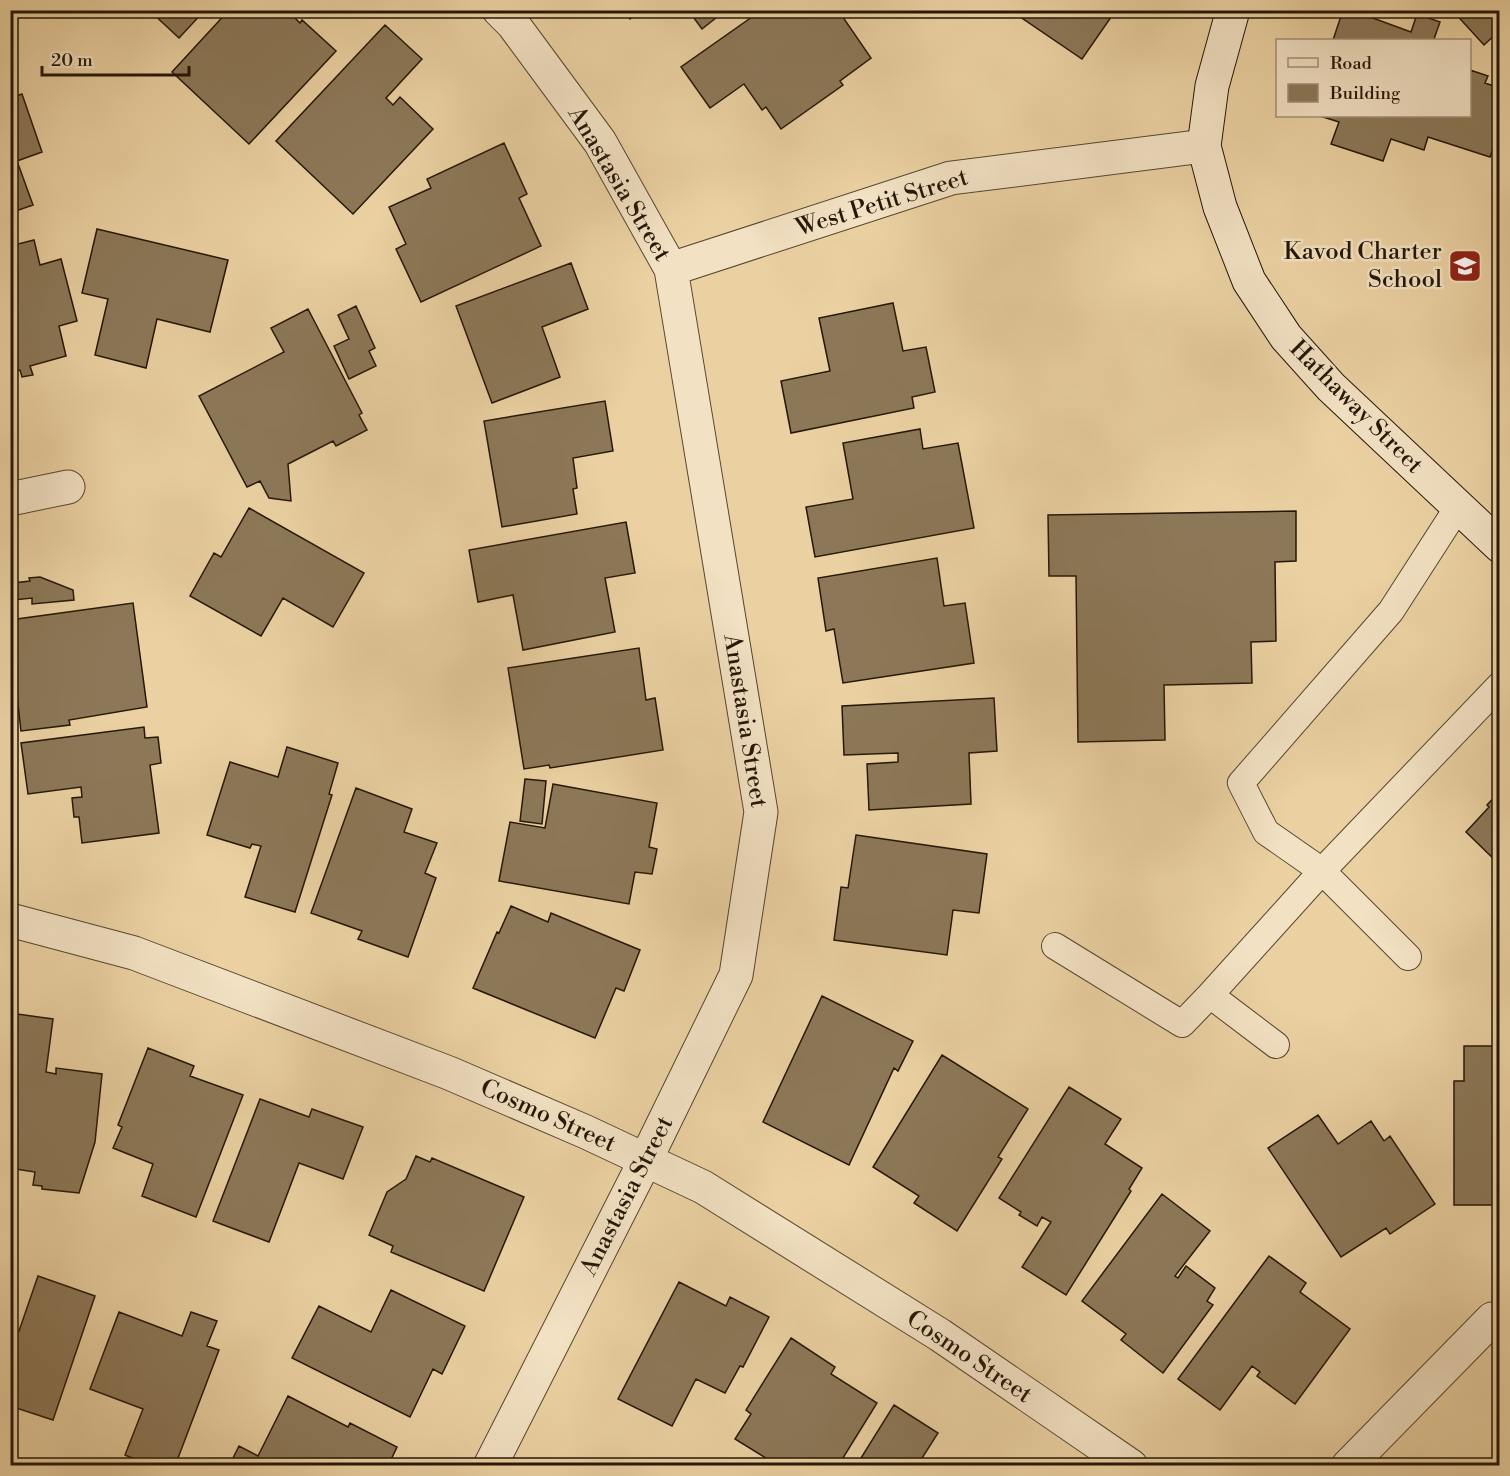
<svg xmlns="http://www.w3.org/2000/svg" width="1510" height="1476" font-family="'Libre Bodoni',serif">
	<rect width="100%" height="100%" fill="#ebd1a2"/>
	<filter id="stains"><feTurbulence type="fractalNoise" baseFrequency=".00333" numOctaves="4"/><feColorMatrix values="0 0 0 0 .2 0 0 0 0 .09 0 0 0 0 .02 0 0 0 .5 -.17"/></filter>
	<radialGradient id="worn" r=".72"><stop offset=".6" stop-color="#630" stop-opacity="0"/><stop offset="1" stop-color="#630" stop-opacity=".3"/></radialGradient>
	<path fill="#8c7858" stroke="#251707" stroke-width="1.5" d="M149 10H205L179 38Z
		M229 10H298L293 16 300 23 302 20 336 51 249 144 172 72Z
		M624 10H641L630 19Z
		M688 10H726L702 29Z
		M762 10H838L871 58 840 81 843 85 781 129 766 107 762 110 744 84 710 108 681 67Z
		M1010 10H1116L1082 59Z
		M1343 10H1351L1411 32 1417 14 1440 22 1434 39 1438 40H1333Z
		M1452 10H1500V30L1484 45Z
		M385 25 422 59 386 98 393 105 400 97 433 129 353 214 276 141Z
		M1470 70 1488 76 1485 83 1500 88V130L1490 157 1428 137 1424 150 1391 139 1383 161 1331 144 1339 122 1320 116H1470Z
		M22 94 42 152 17 161 33 205 10 213V98Z
		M504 143 527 194 519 198 541 246 421 302 396 249 406 244 389 207 431 188 427 179Z
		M97 229 228 260 210 332 157 319 146 368 95 355 108 299 82 293Z
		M34 240 40 265 61 259 77 321 59 326 66 356 30 366 33 375 22 377 20 370 10 372V246Z
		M571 263 588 309 542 327 560 377 492 403 456 306Z
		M893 303 903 351 926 347 935 392 912 397 914 408 791 433 781 381 830 371 819 318Z
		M356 306 375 348 369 351 376 366 349 379 334 346 349 339 338 315Z
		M308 309 362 413 359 415 367 430 336 446 333 441 288 464 291 501 269 498 260 481 247 487 199 396 284 352 271 328Z
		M605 401 613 451 573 458 577 488 573 489 577 514 502 527 484 421Z
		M920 429 923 449 958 443 974 528 815 557 806 507 853 499 843 443Z
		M249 508 364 573 333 627 283 598 261 636 190 596 214 553 221 557Z
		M1296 511V561L1275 562 1276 641 1251 642 1252 683 1164 685 1165 740 1078 742 1076 576H1049L1048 515Z
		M626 522 635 573 605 578 615 632 523 650 513 595 478 602 469 550Z
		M937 558 944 606 965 603 974 663 843 683 834 629 826 631 818 578Z
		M40 577 73 590 74 600 32 604V598L14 600 13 583 30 581 29 578Z
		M133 603 147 707 69 720 70 725 21 731 16 687 10 688V675L16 674 10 620Z
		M639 648 646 700 655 698 663 750 550 768 549 765 524 769 508 668Z
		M994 698 997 751 969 753 971 804 869 810 867 764 898 762V753L844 755 842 706Z
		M144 727 145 738 158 737 161 763 150 765 159 833 82 843 79 817H74L72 798 82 797 81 787 28 794 21 743Z
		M287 747 338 763 329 794 332 795 295 912 245 897 261 846 252 844 250 848 207 835 230 762 278 777Z
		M525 779 546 781 542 824 520 821Z
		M553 784 657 803 649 847 657 849 652 874 635 872 629 904 499 881 510 822 545 828Z
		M356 788 412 809 404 832 437 843 425 873 436 878 408 957 358 939 362 931 311 913Z
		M1500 791V865L1466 832 1489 807 1487 805Z
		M856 835 987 854 979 913 953 910 947 955 834 940 841 887 848 888Z
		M511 906 548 922 551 913 640 950 624 991 616 988 595 1038 473 988 497 932 499 933Z
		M822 996 913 1041 898 1071 894 1068 849 1165 763 1122Z
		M10 1013 53 1019 46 1072 56 1074V1068L102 1074 95 1142 79 1193 42 1189V1186L33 1185 35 1172 10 1168Z
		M1464 1046H1500V1205H1454V1081H1464Z
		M148 1048 194 1066 190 1076 243 1095 196 1217 142 1196 153 1164 113 1148 122 1127 118 1125Z
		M942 1055 1028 1109 998 1157 1002 1159 957 1231 914 1203 919 1196 873 1167Z
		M1069 1087 1121 1119 1105 1144 1142 1168 1129 1189 1131 1191 1066 1295 1022 1267 1051 1222 1042 1217 1037 1226 1019 1215 1021 1212 999 1198Z
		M260 1099 309 1117 312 1109 363 1127 343 1179 299 1163 269 1242 213 1221Z
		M1318 1115 1338 1144 1371 1121 1384 1141 1390 1136 1435 1204 1390 1234 1386 1228 1341 1257 1268 1148Z
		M416 1156 430 1162 432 1158 524 1197 484 1291 391 1252 393 1246 369 1235 387 1192 406 1179Z
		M1162 1194 1210 1231 1175 1276 1178 1278 1186 1266 1215 1288 1207 1301 1213 1305 1163 1373 1121 1340 1126 1334 1082 1301Z
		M1269 1256 1306 1283 1300 1292 1350 1329 1295 1404 1257 1376 1260 1372 1252 1366 1220 1410 1178 1379Z
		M38 1276 95 1296 53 1420 10 1406V1328L19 1331Z
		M679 1282 726 1306 730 1297 769 1317 743 1367 740 1366 725 1393 696 1379 672 1426 618 1399Z
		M391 1290 465 1326 442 1374 433 1369 410 1417 292 1358 319 1306 371 1332Z
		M119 1312 182 1336 191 1312 217 1321 207 1346 219 1350 175 1466H151L125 1455 143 1409 90 1389Z
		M791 1338 835 1367 831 1374 877 1403 838 1466H765L769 1460 735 1439 751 1414 746 1410Z
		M288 1396 348 1427 350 1423 397 1447 388 1466H229L239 1446 258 1456Z
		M894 1405 938 1433 917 1466H856Z"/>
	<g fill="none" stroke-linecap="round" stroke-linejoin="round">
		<defs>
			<path id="lane" d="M1055 946 1182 1024 1210 995
				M1408 957 1322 871 1500 685
				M1276 1045 1210 995 1322 871 1266 832 1241 783 1391 611 1458 507"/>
			<path id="street" d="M671 269 951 178 1204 146
				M10 499 68 487
				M10 920 134 953 449 1073 586 1132 703 1187 940 1335 1131 1466
				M490 1466 646 1159 736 975 761 812 671 269 600 142 513 24 499 10
				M1348 1466 1492 1319"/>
			<path id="secondary" d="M1233 10 1212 86 1204 146 1220 207 1249 281 1286 337 1331 387 1500 546"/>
		</defs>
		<use href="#lane" stroke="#56462e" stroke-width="28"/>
		<use href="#street" stroke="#56462e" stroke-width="35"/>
		<use href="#secondary" stroke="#251707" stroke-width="35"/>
		<use href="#lane" stroke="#f2e1c3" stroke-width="26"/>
		<use href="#street" stroke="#f2e1c3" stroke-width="33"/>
		<use href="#secondary" stroke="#f2e1c3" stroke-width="33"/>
	</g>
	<defs>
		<symbol id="school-square" viewBox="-11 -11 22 22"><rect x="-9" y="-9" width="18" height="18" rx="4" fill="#8f2418" stroke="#f2e1c3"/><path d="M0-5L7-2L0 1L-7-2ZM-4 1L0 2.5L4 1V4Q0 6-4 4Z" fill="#fff"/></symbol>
	</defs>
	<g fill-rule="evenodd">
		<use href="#school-square" x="1446" y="247" width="38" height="38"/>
	</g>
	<g text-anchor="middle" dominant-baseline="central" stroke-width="5" stroke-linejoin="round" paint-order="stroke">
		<g font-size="24" fill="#251707" stroke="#f2e1c3">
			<text transform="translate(619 184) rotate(59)">Anastasia Street</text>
			<text transform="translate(882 203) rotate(-17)">West Petit Street</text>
			<text transform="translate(1356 407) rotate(45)">Hathaway Street</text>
			<text transform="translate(745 721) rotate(81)">Anastasia Street</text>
			<text transform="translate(548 1116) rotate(24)">Cosmo Street</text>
			<text transform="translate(627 1196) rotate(-63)">Anastasia Street</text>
			<text transform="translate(969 1357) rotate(34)">Cosmo Street</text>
		</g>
		<g font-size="24" fill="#251707" stroke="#f2e1c3" text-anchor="end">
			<text x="1442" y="252">Kavod Charter<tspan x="1442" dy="28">School</tspan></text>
		</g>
	</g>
	<rect width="1510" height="1476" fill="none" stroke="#ebd1a2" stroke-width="36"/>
	<rect x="12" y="12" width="1486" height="1452" fill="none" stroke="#251707" stroke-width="3"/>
	<rect x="18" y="18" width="1474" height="1440" fill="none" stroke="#251707" stroke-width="1.5"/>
	<rect x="1276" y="39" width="195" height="78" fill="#f2e1c3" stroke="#a09078" stroke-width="1.5"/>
	<rect x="1288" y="58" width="30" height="9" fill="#f2e1c3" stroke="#a09078" stroke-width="1.5"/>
	<text x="1330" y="69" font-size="18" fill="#251707">Road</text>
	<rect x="1288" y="84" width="30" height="18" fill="#8c7858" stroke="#a09078" stroke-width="1.5"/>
	<text x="1330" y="99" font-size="18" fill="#251707">Building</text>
	<path d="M42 66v9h147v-9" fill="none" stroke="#251707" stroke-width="3"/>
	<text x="51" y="66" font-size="18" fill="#251707" stroke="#f2e1c3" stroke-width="4.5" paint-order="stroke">20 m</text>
	<rect width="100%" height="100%" filter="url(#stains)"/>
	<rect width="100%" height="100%" fill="url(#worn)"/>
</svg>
